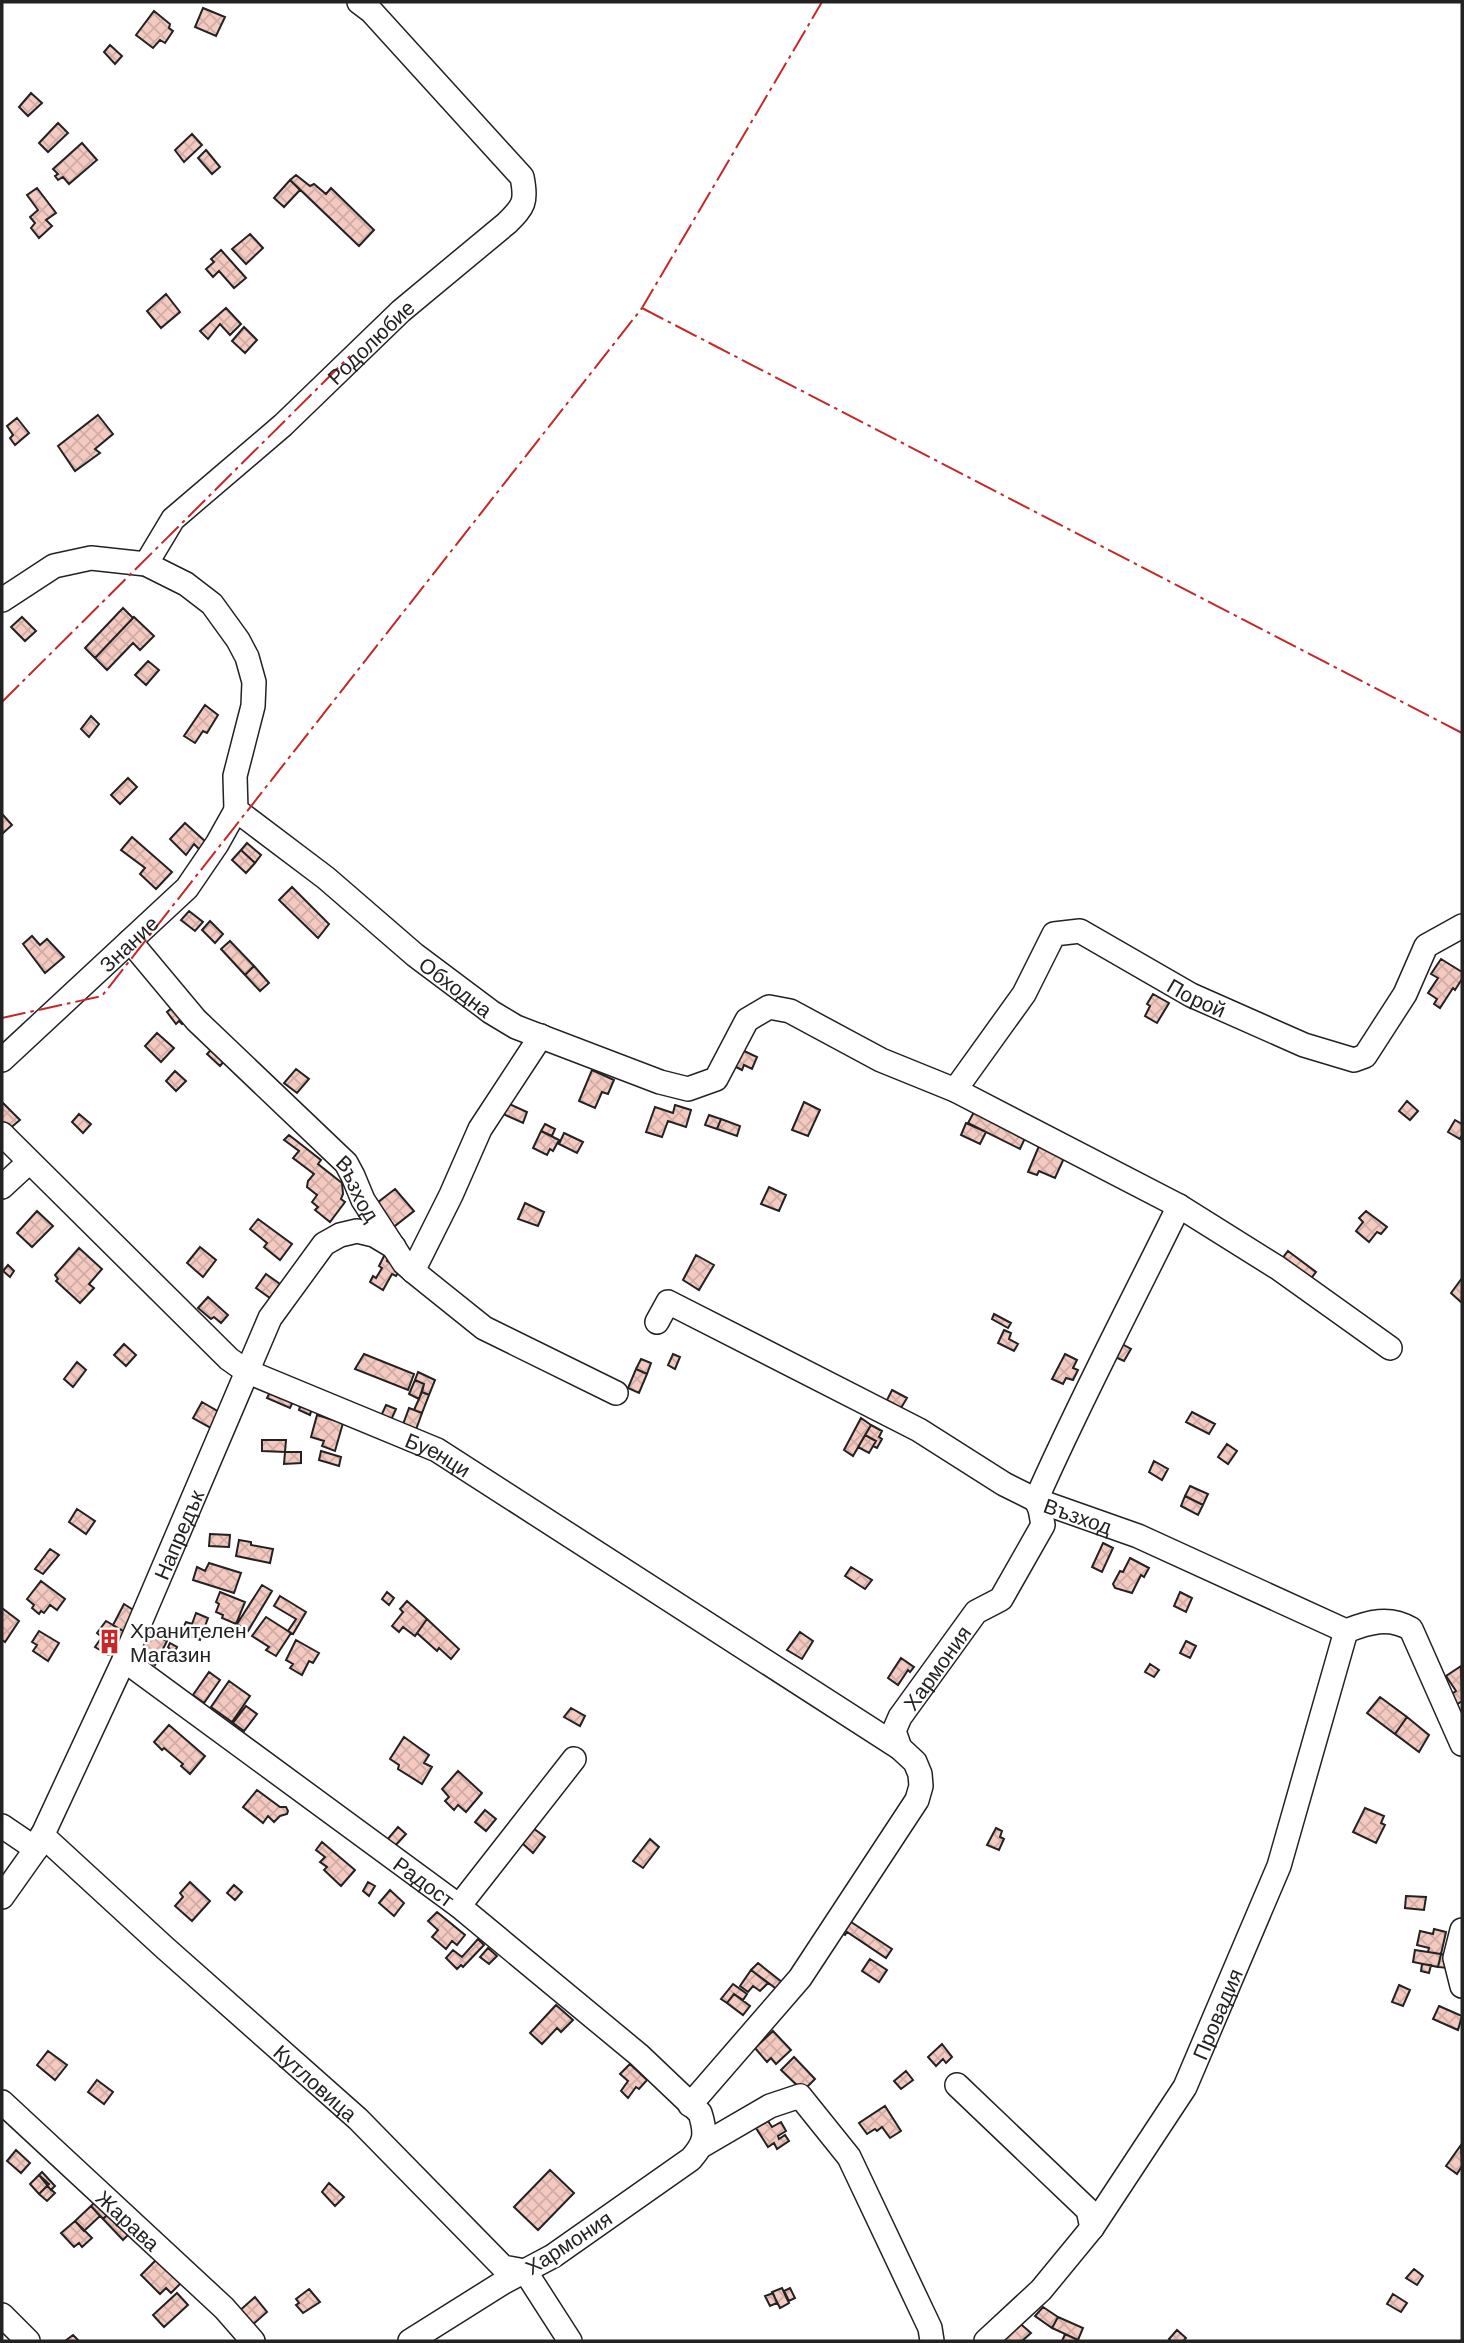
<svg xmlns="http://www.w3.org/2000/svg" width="1464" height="2343" font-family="Barlow,sans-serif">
	<defs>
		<pattern id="building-cross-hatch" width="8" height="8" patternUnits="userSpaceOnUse" patternTransform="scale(1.75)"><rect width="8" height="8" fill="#f3c9c0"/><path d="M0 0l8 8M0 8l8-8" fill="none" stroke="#d0aca5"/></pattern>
	</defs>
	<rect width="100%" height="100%" fill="#fff"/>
	<path fill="url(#building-cross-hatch)" stroke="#222" stroke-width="2" d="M203 8 225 17 216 36 195 27Z
		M154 11 170 24 169 28 173 31 165 43 160 40 153 48 136 35Z
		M110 45 122 56 115 64 104 52Z
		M31 93 42 103 28 116 19 107Z
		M58 123 68 133 48 152 39 143Z
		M192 134 202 145 184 162 175 150Z
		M82 143 97 160 69 184 63 177 58 180 55 176 58 174 53 169Z
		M206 150 220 167 212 174 198 158Z
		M296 175 310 186 314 184 326 194 331 188 374 230 359 246 290 180Z
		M290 180 300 190 284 207 274 198Z
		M37 188 56 213 46 220 52 226 39 238 31 228 35 223 30 217 38 210 27 195Z
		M250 234 263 248 246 264 232 249Z
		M221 250 246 278 234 288 219 271 213 277 206 269 214 262 211 259Z
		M166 294 180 312 161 328 147 311Z
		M226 308 241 324 230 335 220 324 208 339 200 331Z
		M244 327 257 340 245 353 232 341Z
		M98 415 113 434 95 449 100 453 75 471 58 446Z
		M17 418 29 433 15 445 10 438 13 435 7 426Z
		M123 608 133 618 95 658 85 648Z
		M22 617 36 631 25 641 11 627Z
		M134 617 154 636 140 650 133 643 107 670 95 658Z
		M148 661 159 670 146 685 135 675Z
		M205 705 218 715 207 733 203 731 195 743 184 736Z
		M91 716 99 724 89 737 81 729Z
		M128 778 137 787 120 804 111 795Z
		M3 815 12 825 2 834V816Z
		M185 823 207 843 202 852 194 844 186 855 170 839Z
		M132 837 172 872 156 889 140 874 145 868 121 850Z
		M247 843 261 855 255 863 241 850Z
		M241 850 255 863 246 873 232 860Z
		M292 887 329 924 318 938 279 900Z
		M189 911 203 922 195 931 181 920Z
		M210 921 223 934 215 943 202 930Z
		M32 936 40 945 47 939 64 957 45 973 23 944Z
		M230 941 254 966 245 975 221 949Z
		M1441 959 1462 972V979L1455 990 1453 988 1440 1008 1434 1004 1437 999 1428 993 1438 978 1431 974Z
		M254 966 269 983 260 991 245 975Z
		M1153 994 1169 1003 1157 1023 1145 1016 1150 1006 1147 1004Z
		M173 1007 185 1022 182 1024 179 1021 176 1024 167 1012Z
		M157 1033 174 1048 161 1062 145 1046Z
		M213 1048 225 1060 220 1066 207 1054Z
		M742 1050 757 1057 752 1069 744 1065 742 1070 734 1066Z
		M296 1069 309 1079 297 1093 284 1083Z
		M592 1070 614 1080 608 1094 602 1092 595 1108 579 1101Z
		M175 1071 186 1081 176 1091 166 1081Z
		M1407 1101 1418 1111 1410 1120 1399 1111Z
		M2 1102 20 1120 8 1130 2 1124Z
		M505 1102 527 1112 523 1123 501 1113Z
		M804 1102 820 1110 808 1136 792 1130Z
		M675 1105 691 1110 686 1127 668 1121 662 1137 646 1132 655 1107 673 1113Z
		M974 1112 1026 1136 1020 1149 968 1123Z
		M79 1114 91 1124 83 1133 72 1122Z
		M709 1115 721 1119 717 1129 705 1125Z
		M721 1119 740 1126 737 1136 717 1129Z
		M1455 1120 1462 1124V1135L1460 1139 1448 1132Z
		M966 1123 986 1132 980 1144 961 1135Z
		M545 1124 555 1129 552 1136 541 1131Z
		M541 1131 559 1140 553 1151 550 1149 547 1155 533 1148Z
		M564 1133 583 1142 577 1153 559 1144Z
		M289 1135 321 1160 318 1164 342 1183 343 1194 341 1199 345 1202 330 1222 315 1210 318 1207 312 1202 317 1195 307 1187 308 1181 314 1174 293 1158 299 1151 284 1140Z
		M1039 1146 1065 1156 1055 1178 1039 1171 1037 1175 1028 1172Z
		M769 1187 786 1195 779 1211 761 1204Z
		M395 1189 414 1211 391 1229 373 1206Z
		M525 1203 544 1212 538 1226 518 1219Z
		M37 1211 53 1226 32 1247 17 1233Z
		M1366 1211 1387 1227 1381 1234 1377 1232 1369 1242 1356 1231 1363 1222 1359 1218Z
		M258 1219 292 1244 280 1260 264 1247 267 1243 250 1229Z
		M200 1247 216 1260 203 1277 187 1263Z
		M79 1248 102 1269 89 1284 94 1288 80 1303 56 1281 58 1279 55 1275Z
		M1288 1251 1316 1272 1309 1281 1281 1260Z
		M385 1254 389 1257 387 1261 400 1270 396 1276 392 1274 383 1290 370 1282 373 1276 376 1278 382 1268 379 1266Z
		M696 1255 714 1265 699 1290 683 1280Z
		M8 1265 14 1271 10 1277 3 1271Z
		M266 1274 280 1284 270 1298 256 1288Z
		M1462 1278V1303L1451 1293Z
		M208 1297 228 1315 221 1323 214 1317 211 1319 198 1308Z
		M994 1314 1011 1323 1008 1328 992 1319Z
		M1004 1330 1011 1333 1009 1339 1018 1344 1014 1351 998 1343Z
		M124 1344 136 1355 126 1366 114 1355Z
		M1122 1344 1131 1349 1124 1361 1115 1357Z
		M364 1354 414 1374 408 1390 355 1369Z
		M673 1354 680 1357 675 1369 668 1365Z
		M1065 1354 1077 1360 1073 1368 1078 1370 1073 1380 1066 1378 1063 1384 1052 1379Z
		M641 1359 651 1363 647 1374 636 1369Z
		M77 1362 86 1370 73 1387 64 1379Z
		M636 1369 647 1374 639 1393 628 1388Z
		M418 1372 435 1380 429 1395 422 1392 424 1384 415 1380Z
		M415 1380 424 1384 419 1399 409 1394Z
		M274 1384 297 1393 290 1408 267 1398Z
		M892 1390 907 1398 901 1408 887 1400Z
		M422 1392 429 1395 422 1413 414 1410Z
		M303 1398 314 1401 310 1415 299 1410Z
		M202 1402 219 1412 211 1428 193 1418Z
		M386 1405 396 1409 391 1420 381 1416Z
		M409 1408 422 1413 414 1435 401 1430Z
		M1192 1412 1215 1424 1209 1434 1186 1422Z
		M317 1415 343 1423 335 1451 322 1446 324 1441 311 1437Z
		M861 1418 871 1425 853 1456 844 1450Z
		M871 1425 882 1431 879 1437 882 1439 877 1448 873 1446 876 1441 865 1435Z
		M865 1435 876 1441 869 1453 858 1447Z
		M262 1440H286L285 1452 262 1451Z
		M1227 1444 1237 1451 1228 1464 1218 1457Z
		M321 1451 341 1457 339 1466 319 1460Z
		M285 1452H301V1463L284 1464Z
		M1154 1461 1168 1469 1162 1480 1149 1472Z
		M1190 1486 1208 1494 1203 1505 1185 1496Z
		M1185 1496 1203 1505 1198 1515 1181 1506Z
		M77 1509 95 1521 86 1534 69 1522Z
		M210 1534 230 1535 229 1547 209 1546Z
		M239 1540 251 1542V1545L273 1549 270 1563 236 1556Z
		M1103 1543 1113 1548 1102 1572 1092 1567Z
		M50 1549 59 1555 43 1574 35 1569Z
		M1130 1558 1149 1568 1144 1577 1141 1575 1132 1593 1115 1588 1113 1584 1120 1571 1123 1572Z
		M209 1563 241 1573 234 1593 193 1580 197 1567 205 1571Z
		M851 1567 872 1580 865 1589 845 1576Z
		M41 1581 65 1599 57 1610 50 1605 44 1613 41 1611 39 1614 32 1608 34 1605 27 1599Z
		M262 1585 272 1591 248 1631 237 1624Z
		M220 1592 245 1602 236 1624 222 1618 223 1615 216 1612 219 1604 216 1602Z
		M387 1592 394 1598 389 1605 382 1599Z
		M1180 1592 1192 1598 1186 1612 1174 1606Z
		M280 1596 306 1612 293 1634 288 1631 296 1619 274 1606Z
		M407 1601 427 1619 415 1636 403 1627 399 1632 392 1626 403 1612 400 1609Z
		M124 1604 135 1611 125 1632 113 1625Z
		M2 1608 19 1621 5 1642 2 1640Z
		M196 1613 208 1618 200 1640 187 1635 189 1630 183 1628 186 1622 192 1624Z
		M266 1617 291 1633 276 1656 266 1650 269 1647 252 1636Z
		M427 1619 459 1649 451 1659 439 1648 437 1651 417 1633Z
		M106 1621 125 1632 112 1654 108 1655 95 1647 102 1637 97 1633Z
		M39 1631 59 1643 48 1661 33 1651 37 1645 32 1642Z
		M148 1631 167 1641 155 1665 137 1654Z
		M800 1632 813 1641 802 1659 787 1650Z
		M296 1640 319 1653 313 1663 309 1661 302 1675 290 1668 293 1664 286 1660Z
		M1186 1641 1196 1646 1190 1658 1180 1653Z
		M170 1643 177 1647 174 1654 168 1647Z
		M901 1658 914 1667 910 1672 908 1670 898 1685 888 1678Z
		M1150 1664 1159 1670 1154 1677 1145 1672Z
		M1461 1666 1462 1701 1456 1705 1450 1695 1456 1691 1446 1676Z
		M209 1672 220 1680 204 1703 193 1695Z
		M229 1681 250 1696 232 1722 211 1707Z
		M1380 1697 1407 1717 1395 1734 1367 1713Z
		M246 1706 257 1714 244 1731 233 1723Z
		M571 1708 585 1716 580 1726 564 1717Z
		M1407 1717 1429 1735 1419 1752 1395 1734Z
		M169 1725 205 1756 190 1774 181 1766 183 1764 164 1748 162 1750 154 1742Z
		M404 1737 429 1755 424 1763 432 1767 422 1784 398 1769 399 1765 390 1759Z
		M458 1771 482 1793 466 1812 458 1805 454 1810 445 1801 449 1797 442 1789Z
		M257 1790 280 1807H286L288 1811 287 1814 280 1816 274 1822 268 1816 263 1823 243 1807Z
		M1365 1808 1384 1816 1381 1823 1385 1825 1376 1843 1353 1832Z
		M485 1810 496 1819 486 1831 475 1822Z
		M398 1827 406 1834 394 1847 387 1840Z
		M533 1828 545 1837 533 1853 522 1843Z
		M996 1828 1002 1831 1000 1837 1004 1839 999 1850 987 1845Z
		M650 1839 659 1847 643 1868 633 1861Z
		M322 1842 355 1870 341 1886 324 1870 327 1867 320 1862 325 1857 316 1850Z
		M190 1882 210 1901 192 1921 175 1906 183 1897 180 1893Z
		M368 1882 375 1886 369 1896 363 1891Z
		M234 1885 242 1892 235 1900 227 1893Z
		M390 1890 404 1903 394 1916 379 1903Z
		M1406 1896 1426 1897 1424 1910 1405 1908Z
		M437 1912 465 1935 457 1945 452 1941 446 1949 432 1937 438 1930 428 1921Z
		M848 1920 892 1949 886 1958 847 1932 845 1935 840 1932Z
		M1434 1929 1446 1932 1441 1954 1428 1952 1429 1948 1417 1945 1420 1931 1433 1934Z
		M478 1939 484 1945 463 1967 461 1965 457 1969 446 1958 453 1950 462 1957Z
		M488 1948 497 1956 489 1964 480 1957Z
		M1415 1950 1441 1954 1438 1967 1413 1962Z
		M1441 1954 1450 1956 1447 1968 1438 1967Z
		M870 1959 887 1970 879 1982 862 1971Z
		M758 1963 783 1983 778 1990 751 1970Z
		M1422 1964 1431 1965 1429 1973 1421 1971Z
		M751 1970 768 1983 760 1991 753 1986 748 1992 740 1986Z
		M733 1984 747 1994 743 2000 734 1994 727 2003 721 1999Z
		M1399 1985 1410 1990 1403 2006 1392 2002Z
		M734 1994 750 2006 743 2015 727 2003Z
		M556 2005 573 2020 561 2032 557 2028 542 2044 530 2033Z
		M1439 2006 1462 2016 1458 2030 1433 2019Z
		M773 2031 791 2050 776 2064 771 2058 767 2062 755 2048Z
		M942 2044 952 2057 946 2063 943 2059 936 2066 928 2057Z
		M48 2051 67 2065 55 2080 37 2065Z
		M794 2057 815 2079 803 2091 781 2070Z
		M630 2064 647 2080 639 2089 636 2087 628 2098 621 2091 628 2081 620 2074Z
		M906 2071 913 2080 901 2089 894 2081Z
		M97 2080 113 2092 104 2104 88 2092Z
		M885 2106 901 2131 890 2138 882 2127 877 2131 875 2129 867 2134 859 2123Z
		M768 2121 772 2127 781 2122 786 2131 778 2136 779 2139 785 2135 789 2141 777 2149 774 2143 768 2147 756 2128Z
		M1461 2145 1462 2166 1457 2174 1446 2166Z
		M16 2150 30 2163 21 2173 7 2161Z
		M550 2170 574 2193 538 2230 514 2207Z
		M42 2172 55 2186 51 2190 39 2175Z
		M39 2175 49 2184 39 2194 30 2184Z
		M329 2183 344 2197 335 2206 322 2192Z
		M47 2186 55 2193 47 2201 39 2194Z
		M99 2198 111 2211 103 2219 91 2206Z
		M91 2206 100 2216 84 2231 75 2221Z
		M111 2211 131 2232 123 2240 103 2219Z
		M75 2221 92 2238 82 2247 79 2243 74 2247 61 2233Z
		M156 2260 181 2283 171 2293 166 2288 160 2294 141 2275Z
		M1414 2269 1423 2276 1417 2285 1406 2278Z
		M782 2288 789 2303 780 2308 772 2292Z
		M790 2288 795 2298 789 2301 784 2291Z
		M309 2289 320 2302 303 2313 296 2305 299 2303 296 2299Z
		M177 2293 188 2305 164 2327 153 2315Z
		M773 2293 777 2303 770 2306 765 2296Z
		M1393 2294 1407 2303 1401 2312 1387 2304Z
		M255 2297 267 2312 250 2327 238 2312Z
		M1043 2307 1058 2317 1052 2328 1035 2316Z
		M1058 2317 1083 2328 1078 2340 1052 2328Z
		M1016 2320 1031 2333 1022 2341H1006L1000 2335Z
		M1177 2330 1186 2338 1183 2341H1171L1169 2339Z
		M1065 2334 1078 2340 1077 2341H1062Z
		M73 2335 79 2341H65Z"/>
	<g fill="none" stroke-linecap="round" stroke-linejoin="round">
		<defs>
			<g id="minor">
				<path id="s1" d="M146 564 173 519 283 425 401 311 507 223C524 206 527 202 522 177L371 11 359 2"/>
				<path id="s2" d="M2 600 54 566 91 558 146 564 186 584 212 604 238 640 247 657 254 682 253 706 235 776 236 810 326 878 415 955 491 1012 516 1027 660 1082 688 1089 716 1079 747 1020 769 1007 790 1011 881 1060 955 1090 1179 1206 1278 1268 1390 1348"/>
				<path id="s3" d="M130 941 196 1020 346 1163 353 1176 363 1200 404 1263 413 1271 484 1328 616 1393"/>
				<path id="s4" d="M2 1060 187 888 217 844 236 810"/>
				<path id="s5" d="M955 1090 1024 994 1054 934 1080 931 1191 995 1304 1045 1354 1060 1365 1056 1405 994 1426 946 1462 926"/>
				<path id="s6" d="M2 1134 229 1359 246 1371 437 1450 900 1748"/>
				<path d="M2 1187 29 1162"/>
				<path d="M413 1271 451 1195 480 1129 541 1036"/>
				<path id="s7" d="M657 1322 668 1302 919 1430 1004 1484 1036 1500 1138 1536 1346 1631C1369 1622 1389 1616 1411 1629L1462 1744"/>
				<path id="s8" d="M124 1660 459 1906 639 2055 700 2113C707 2135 705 2143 691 2159L553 2256 504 2282 410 2341"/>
				<path d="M2 1826 36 1849"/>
				<path id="s9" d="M42 1835 165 1948 358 2119 503 2267 525 2271 570 2341"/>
				<path id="s10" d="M2 1897 36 1849 124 1660 270 1318 324 1244 340 1235 357 1231 374 1235 394 1247"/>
				<path d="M459 1906 574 1759"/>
				<path d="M1462 1930 1455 1958 1462 1986"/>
				<path d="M957 2085 1088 2210 1092 2228"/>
				<path id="s11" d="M2 2102 224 2308 253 2341"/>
				<path id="s12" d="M690 2105 800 1978 917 1800 921 1786 920 1774 915 1762 900 1748 894 1731 900 1717 976 1612 1001 1599 1043 1525 1040 1509 1036 1500C1080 1400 1131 1304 1179 1206"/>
				<path d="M703 2145 770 2106 800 2096 849 2157 930 2328 932 2341"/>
				<path d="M2 2315 28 2341"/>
				<path id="s13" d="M986 2341 1041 2290 1092 2228 1185 2087 1279 1866 1346 1631"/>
			</g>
		</defs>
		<use href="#minor" stroke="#222" stroke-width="26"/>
		<use href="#minor" stroke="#fff" stroke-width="23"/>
		<path stroke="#c62828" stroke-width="2" stroke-dasharray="24 5 3.5 5" stroke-linecap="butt" d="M642 308 1462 733
			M2 702 350 356
			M2 1018 102 996 642 308 822 2"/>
	</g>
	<defs>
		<symbol id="building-bare" viewBox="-9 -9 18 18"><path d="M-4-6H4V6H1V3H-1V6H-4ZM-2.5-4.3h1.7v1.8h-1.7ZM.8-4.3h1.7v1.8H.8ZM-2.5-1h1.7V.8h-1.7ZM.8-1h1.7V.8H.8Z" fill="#c62828" stroke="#fff" stroke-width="2.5" paint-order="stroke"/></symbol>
	</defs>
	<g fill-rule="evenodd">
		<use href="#building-bare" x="92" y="1624" width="35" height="35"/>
	</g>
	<g text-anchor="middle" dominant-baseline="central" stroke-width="5" stroke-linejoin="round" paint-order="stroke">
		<g font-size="21" fill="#222" stroke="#fff">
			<text stroke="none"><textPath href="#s1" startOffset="318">Родолюбие</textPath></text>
			<text stroke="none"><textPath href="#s4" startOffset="172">Знание</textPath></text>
			<text stroke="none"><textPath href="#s2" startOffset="735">Обходна</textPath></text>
			<text stroke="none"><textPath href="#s5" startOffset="346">Порой</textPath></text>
			<text stroke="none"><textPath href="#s3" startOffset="338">Възход</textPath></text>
			<text stroke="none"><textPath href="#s6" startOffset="550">Буенци</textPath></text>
			<text stroke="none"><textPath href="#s7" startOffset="486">Възход</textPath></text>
			<text stroke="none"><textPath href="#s10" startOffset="404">Напредък</textPath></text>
			<text stroke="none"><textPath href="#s12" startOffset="536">Хармония</textPath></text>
			<text stroke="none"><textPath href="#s8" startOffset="373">Радост</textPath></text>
			<text stroke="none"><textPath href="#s13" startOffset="404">Провадия</textPath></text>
			<text stroke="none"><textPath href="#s9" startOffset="369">Кутловица</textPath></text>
			<text stroke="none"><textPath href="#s11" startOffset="173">Жарава</textPath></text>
			<text transform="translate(568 2242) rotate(-33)">Хармония</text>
		</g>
		<g font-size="21" fill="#222" stroke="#fff" text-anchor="start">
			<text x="130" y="1629">Хранителен<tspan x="130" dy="24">Магазин</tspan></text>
		</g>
	</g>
	<rect width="1464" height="2343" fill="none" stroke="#222222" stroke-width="7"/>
</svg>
